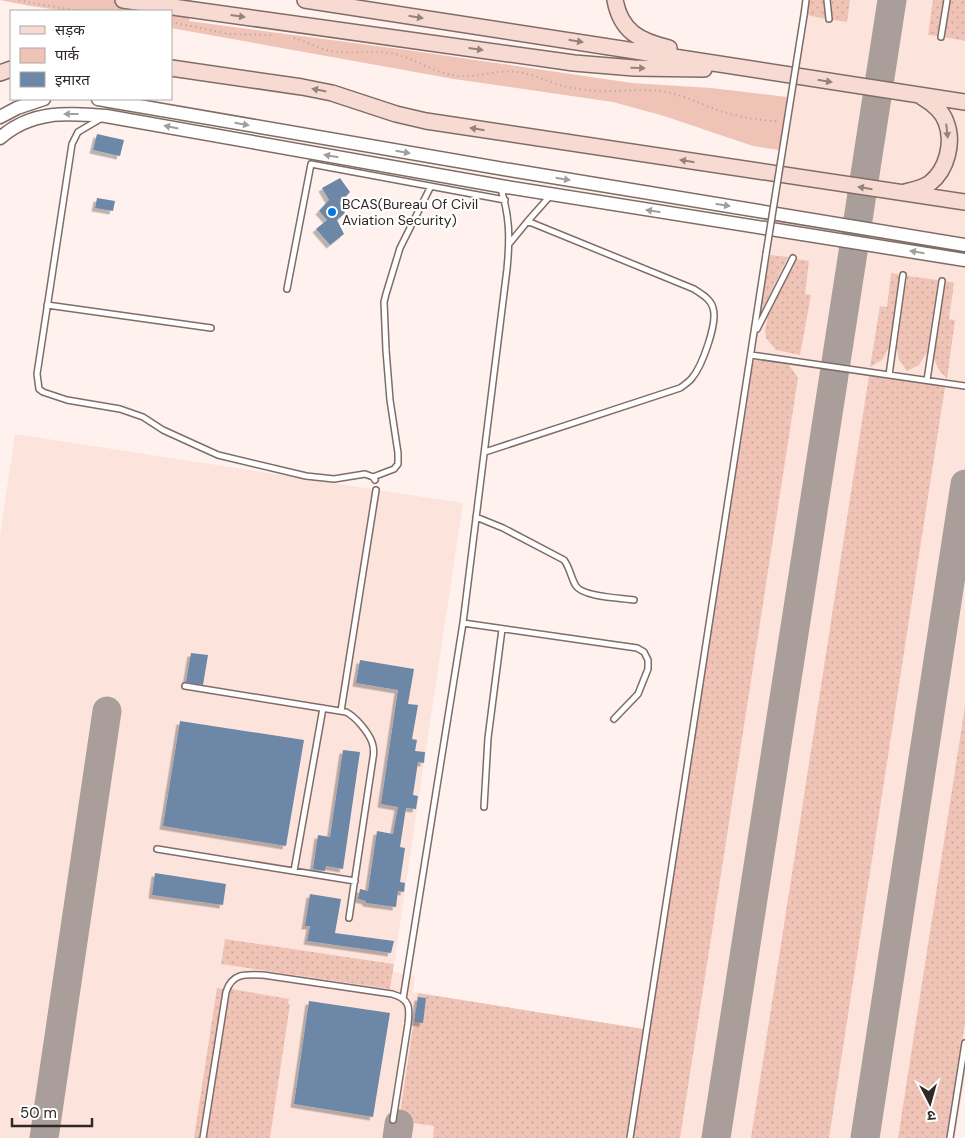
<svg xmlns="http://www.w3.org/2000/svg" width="965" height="1138" font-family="'DM Sans','Noto Sans Devanagari',sans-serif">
	<defs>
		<pattern id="grass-dots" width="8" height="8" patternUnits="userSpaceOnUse" patternTransform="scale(1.25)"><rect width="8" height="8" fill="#efc3b6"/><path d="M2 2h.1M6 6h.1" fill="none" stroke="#cda89c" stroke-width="1.8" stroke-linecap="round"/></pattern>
		<filter id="shadow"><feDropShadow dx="-3.5" dy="3.5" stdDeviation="0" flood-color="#0004"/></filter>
	</defs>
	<rect width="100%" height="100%" fill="#fff2ee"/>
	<path fill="#fce4dd" d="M802 0H965V1076L955 1138H0V535L15 434 463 503 394 964 225 939 221 963 390 989 393 972 415 976 413 992 643 1029Z"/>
	<path fill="url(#grass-dots)" d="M809 0H823L826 19 807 15Z
		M831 0H850L847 22 833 20Z
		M933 0H943L937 36 928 35Z
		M950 0H965V41L945 37Z
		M770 255 788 257 759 316Z
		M796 259 809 261 805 294 811 295 800 355 776 350 766 338 765 331 768 316Z
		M891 273 900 275 889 347 882 360 870 367 880 306 887 307Z
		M907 276 938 280 927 352 919 365 907 371 899 360 897 348Z
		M946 281 954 283 949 319 955 320 947 379 939 370 934 359Z
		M758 359 789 365 798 378 680 1138H633L753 364 754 361Z
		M869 376 945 387 829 1138H751Z
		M965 706V1023L947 1138H898Z
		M225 939 394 964 390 989 221 964Z
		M217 988 224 989 200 1138H194Z
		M231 989 289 999 288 1004H290L270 1138H207L228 1000Z
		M418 993 643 1029 626 1138H433L434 1126 399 1121Z"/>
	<path fill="#efc3b6" d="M0 0H192L189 21 400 49 632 83 711 88 787 97 779 150 753 146 664 116 613 102 454 79 171 28V11H66L30 6Z"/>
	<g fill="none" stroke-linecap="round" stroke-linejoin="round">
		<path stroke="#a99e9a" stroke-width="29" d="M44 1138 107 711
			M397 1138 399 1124
			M716 1138 892 0
			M865 1138 965 484"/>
	</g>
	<path fill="#6d87a7" filter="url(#shadow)" d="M97 134 124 140 120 156 93 150Z
		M340 178 350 192 340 203 345 213 337 220 344 234 330 245 316 229 327 220 319 211 329 200 322 188Z
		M97 198 115 201 113 211 95 208Z
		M191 653 208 655 203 685 186 682Z
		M360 660 414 669 408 704 418 705 412 739 417 740 415 751 425 752 424 763 418 762 413 795 418 796 416 809 406 808 400 847 405 848 400 882 405 883 404 892 398 891 396 907 366 903V901L358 899 360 889 368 891 377 831 393 834 398 807 381 804 398 690 356 683Z
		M180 721 304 740 286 846 163 826Z
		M343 750 360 752 343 869 326 866 325 871 313 869 318 835 330 837Z
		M155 873 226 884 223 905 152 895Z
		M310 894 341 899 335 933 394 941 391 953 307 941 310 926H305Z
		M418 997 426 998 423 1023 414 1022Z
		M309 1001 390 1013 373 1117 294 1104Z"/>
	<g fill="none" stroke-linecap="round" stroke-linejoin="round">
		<defs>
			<path id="service" d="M827 0 829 19
				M804 15 806 0
				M941 37 947 0
				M100 119 78 132 72 144 37 374 39 389 43 392 67 400 120 409 143 417 163 430 218 455 306 476 334 479 365 474 373 477 375 480
				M527 222 550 196
				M287 289 311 164 505 200
				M47 305 211 328
				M757 329 793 258
				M751 355 965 386
				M889 375 903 275
				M927 380 942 281
				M485 452 680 388C684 385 689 382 692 378 702 366 718 323 713 308 711 299 701 294 694 289L532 223 527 222 509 244
				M373 477 394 469 398 464V453L390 400 386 350 384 302 386 294 400 248 430 188
				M476 517 503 528 564 560C570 568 571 578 576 586 583 597 621 598 634 600
				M463 623 637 648 644 652 648 660V669L638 694 614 719
				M185 686 346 712C356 717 368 732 372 742 374 748 374 753 373 758L349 918
				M341 711 376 490
				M484 807 488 738 502 629
				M157 849 355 881
				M294 871 323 708
				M403 999 463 623 507 269C510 238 510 216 500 186
				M203 1138 226 992C232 973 245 974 263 975L392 994C410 999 410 1007 408 1024L393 1120
				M630 1138 766 254
				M950 1138 965 1043"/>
			<path id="tertiary" d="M98 99 510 170 965 245
				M0 117 17 108 44 99
				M0 138C32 110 66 113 106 116L500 186 965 260"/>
			<path id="secondary" d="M123 0 574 63 634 68 704 69
				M305 0 965 102
				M615 0C621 32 640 41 669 48
				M171 68 302 87 332 93 396 114 426 121 965 202
				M0 73 11 69
				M905 192C913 190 923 188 930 183 947 170 954 142 946 122 942 110 932 103 922 97"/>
		</defs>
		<use href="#service" stroke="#7f6c67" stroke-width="8"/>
		<use href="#tertiary" stroke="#7f6c67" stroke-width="15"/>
		<use href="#secondary" stroke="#7f6c67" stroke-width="18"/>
		<path stroke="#ada29e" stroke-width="2" stroke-dasharray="1 4" stroke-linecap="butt" d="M19 0 31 3 81 11
			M171 22 230 34 272 35
			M294 38C309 42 322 51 337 52 358 54 377 49 398 55 418 60 436 74 458 76 478 78 497 69 518 72 531 74 542 79 554 83 565 87 576 89 587 90 614 94 640 87 666 92 685 95 702 105 720 111 739 117 760 121 779 121"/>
		<use href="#service" stroke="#fff" stroke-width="5"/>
		<use href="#tertiary" stroke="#fff" stroke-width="12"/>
		<use href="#secondary" stroke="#f7dbd3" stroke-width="15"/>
		<defs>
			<path id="service-bridge" d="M766 254 804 15"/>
		</defs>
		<use href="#service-bridge" stroke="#7f6c67" stroke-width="8" stroke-linecap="butt"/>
		<use href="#service-bridge" stroke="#fff" stroke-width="5"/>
	</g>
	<defs><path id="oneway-solid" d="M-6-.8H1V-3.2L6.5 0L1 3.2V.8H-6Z" transform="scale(1.25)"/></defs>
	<g fill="#94827c">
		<use href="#oneway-solid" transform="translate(238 16) rotate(8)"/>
		<use href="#oneway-solid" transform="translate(416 17) rotate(9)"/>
		<use href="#oneway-solid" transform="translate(576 41) rotate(9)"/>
		<use href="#oneway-solid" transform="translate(476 49) rotate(8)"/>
		<use href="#oneway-solid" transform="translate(638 68) rotate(2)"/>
		<use href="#oneway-solid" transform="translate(825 81) rotate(9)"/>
		<use href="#oneway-solid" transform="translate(319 90) rotate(-169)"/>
		<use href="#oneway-solid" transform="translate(477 129) rotate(-171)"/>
		<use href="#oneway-solid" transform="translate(947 131) rotate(84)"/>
		<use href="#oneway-solid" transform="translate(687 161) rotate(-171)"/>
		<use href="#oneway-solid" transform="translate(865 188) rotate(-171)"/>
	</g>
	<g fill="#a29e9d">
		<use href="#oneway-solid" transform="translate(71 114) rotate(-180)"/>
		<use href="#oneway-solid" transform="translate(242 124) rotate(10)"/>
		<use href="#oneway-solid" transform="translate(171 127) rotate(-169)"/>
		<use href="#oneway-solid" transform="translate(403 152) rotate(10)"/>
		<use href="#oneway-solid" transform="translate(331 156) rotate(-170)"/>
		<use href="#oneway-solid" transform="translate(563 179) rotate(9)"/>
		<use href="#oneway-solid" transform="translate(723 205) rotate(9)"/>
		<use href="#oneway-solid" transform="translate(653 211) rotate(-171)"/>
		<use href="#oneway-solid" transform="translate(917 252) rotate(-171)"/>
	</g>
	<circle fill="#0579e0" stroke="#fff" stroke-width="2" cx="332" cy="212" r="5"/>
	<g text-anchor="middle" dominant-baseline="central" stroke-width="4.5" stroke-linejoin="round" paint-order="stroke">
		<g font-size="14" fill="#302825" stroke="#fff" text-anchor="start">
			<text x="342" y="204">BCAS(Bureau Of Civil<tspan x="342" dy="16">Aviation Security)</tspan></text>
		</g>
	</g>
	<rect x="10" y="10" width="162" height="90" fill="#ffffff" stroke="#aca9a8"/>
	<rect x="20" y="26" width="25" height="8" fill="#f7dbd3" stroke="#aca9a8"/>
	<text x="55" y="35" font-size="15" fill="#302825">सड़क</text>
	<rect x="20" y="48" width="25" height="15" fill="#efc3b6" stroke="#aca9a8"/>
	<text x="55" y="60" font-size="15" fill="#302825">पार्क</text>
	<rect x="20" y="72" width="25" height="15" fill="#6d87a7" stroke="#aca9a8"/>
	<text x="55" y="85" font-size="15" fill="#302825">इमारत</text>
	<g transform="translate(930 1103) rotate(174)" stroke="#ffffff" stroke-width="4" paint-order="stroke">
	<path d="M0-4L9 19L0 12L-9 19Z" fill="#302825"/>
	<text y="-8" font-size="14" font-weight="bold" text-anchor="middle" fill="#302825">उ</text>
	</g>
	<path d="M12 1118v8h80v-8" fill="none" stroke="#302825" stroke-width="2.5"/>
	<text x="20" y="1118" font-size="15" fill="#302825" stroke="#ffffff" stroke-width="4" paint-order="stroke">50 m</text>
</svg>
